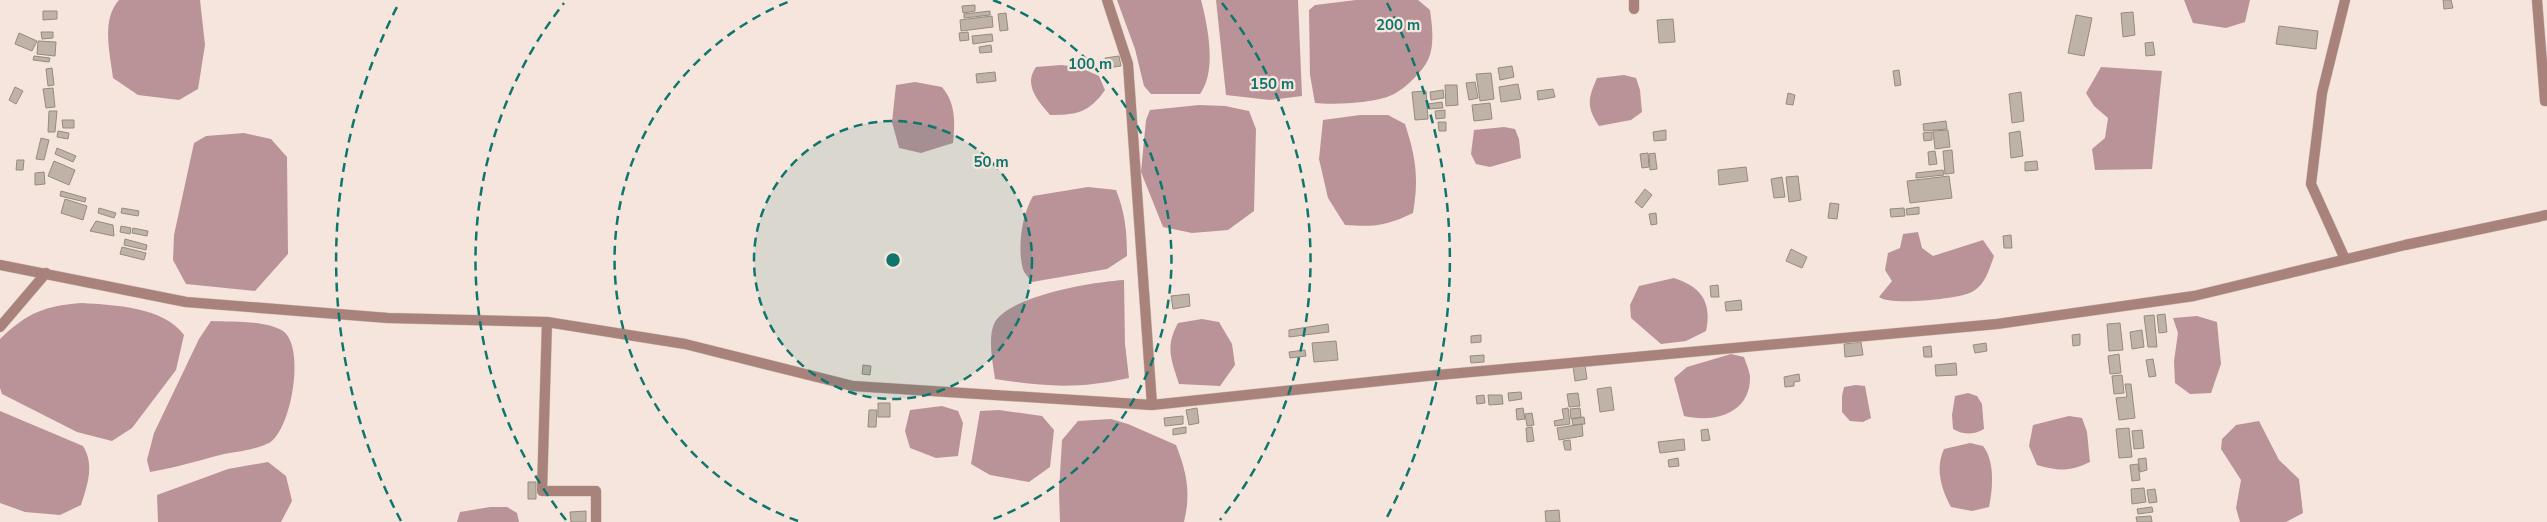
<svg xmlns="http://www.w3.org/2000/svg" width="2547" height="522" font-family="'Nunito Sans',sans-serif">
	<rect width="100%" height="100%" fill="#f6e5dc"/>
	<path fill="#ba9398" d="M119 0H200L205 45 198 89 179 100 138 95 113 78C110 53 101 20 119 0Z
		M1117 0H1201C1208 27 1217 71 1200 94H1151L1144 86 1135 49Z
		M1216 0H1298L1302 96 1270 100 1226 95Z
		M1356 0H1418L1430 10C1432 25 1435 45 1428 60 1422 72 1405 89 1392 95 1375 103 1334 105 1315 103L1310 75 1309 10 1315 5Z
		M2184 0H2250L2245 22 2226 28 2193 23Z
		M1061 65 1079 67 1099 76 1105 90C1089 113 1076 115 1050 115 1038 101 1023 85 1036 67Z
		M2101 67 2162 71 2152 169 2095 170 2092 149 2105 138 2108 118 2094 106 2086 93Z
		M1624 75 1636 78 1640 90 1642 112 1631 120 1599 126C1586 106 1588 99 1597 78Z
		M915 82 942 87C956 104 955 122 953 143L921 153 899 148 892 122 896 85Z
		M1199 105 1225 106 1249 111 1256 129 1254 211 1228 230 1192 233 1163 227 1141 172 1146 120 1150 110Z
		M1360 115H1388L1405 124C1416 158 1419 178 1413 213 1386 226 1375 227 1345 225L1328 198 1319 159 1323 120Z
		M1504 127 1515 129 1519 139 1521 158 1490 167 1476 164 1471 154 1474 130Z
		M244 133 271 139 287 157 288 254 255 291 186 284 173 260 174 235 194 143 206 136Z
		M1088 187 1116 190C1125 212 1127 232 1127 256L1107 269 1032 282C1029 278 1024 273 1023 269 1017 248 1022 214 1033 196Z
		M1918 232 1922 248 1933 256 1983 240 1994 256C1989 270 1985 285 1972 292 1959 299 1890 306 1879 297L1892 281 1885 270 1888 253 1900 248 1903 234Z
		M1674 278C1702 287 1712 303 1706 331L1686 341 1661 344 1631 318 1630 305 1639 286Z
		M1124 280 1125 344 1129 378C1079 389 1045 387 995 379 993 364 987 336 995 322 1012 295 1093 282 1124 280Z
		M82 303C114 305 164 307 184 335L176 370 132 428 112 441 77 432 2 394 0 388V339C28 312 45 306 82 303Z
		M2197 316 2217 322 2221 364 2211 393 2190 394 2175 383 2174 361 2178 333 2173 318Z
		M1202 319 1219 322 1232 344 1235 365 1220 386 1179 384C1171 359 1165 347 1178 323Z
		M211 321C231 322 266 320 283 331 306 347 291 431 269 443 255 450 235 452 220 455 197 461 174 468 150 472L147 460 154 433 199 339Z
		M1731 354 1744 357C1746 363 1749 370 1750 376 1751 414 1714 423 1684 416L1674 378 1687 367Z
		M1856 385 1865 386 1871 418 1863 422 1850 421 1842 412V396L1844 387Z
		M1968 393 1977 396 1982 404 1984 429C1973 435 1964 435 1953 429L1952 415 1955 396Z
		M942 406 958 411 963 423 958 456 936 458 910 448 905 431 910 410Z
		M999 410 1042 416 1054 430 1050 467 1029 482 990 475 971 464 980 411Z
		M0 411 83 446C95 465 87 486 81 505L60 515 25 512 0 503Z
		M2069 416 2082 418 2087 432 2090 462C2069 472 2059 471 2037 465L2029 446 2033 425Z
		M1111 419 1128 424 1176 445C1187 473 1191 493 1184 522H1060L1059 491 1062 440 1078 421Z
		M2259 421 2279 460 2299 479 2303 513 2286 522H2240L2236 508 2241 480 2221 449 2222 439 2236 425Z
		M1970 443 1983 446C1995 461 1993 488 1989 507L1972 511 1951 507C1941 489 1935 468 1944 449Z
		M268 462 286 476 292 501 281 522H158L157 495 228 469Z
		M490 507H507L517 513 519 522H457L460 512Z"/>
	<path fill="#beb3a6" stroke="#968b7f" d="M2443 0H2451L2453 8 2444 9Z
		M975 5V11L963 13 962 6Z
		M43 11H57V19L43 20Z
		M990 11V15L964 18V14Z
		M2133 12 2135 35 2123 37 2121 13Z
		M1006 13 1008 30 1000 31 998 14Z
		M2076 15 2092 18 2084 56 2068 53Z
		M992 16 993 27 961 31 960 20Z
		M1673 19 1675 42 1659 43 1657 20Z
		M2279 26 2318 31 2316 49 2276 44Z
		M41 32H53V38L42 39Z
		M968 32 969 40 960 41 959 33Z
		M19 33 37 41 32 51 15 44Z
		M992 34 993 41 973 44 972 36Z
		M38 41 56 42 55 56 37 54Z
		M2153 42 2155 55 2146 56 2145 43Z
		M991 45 992 52 980 53 979 47Z
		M34 56 50 58 49 62 33 60Z
		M1119 56 1121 66 1107 68 1105 58Z
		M1512 66 1514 77 1500 80 1498 68Z
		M52 68 54 85 48 86 46 69Z
		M1899 70 1901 85 1895 86 1893 71Z
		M995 72 996 81 977 83 976 74Z
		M1491 73 1494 99 1480 101 1476 74Z
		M1475 82 1478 98 1469 100 1466 83Z
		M1518 84 1521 99 1501 102 1499 87Z
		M1445 85H1457L1458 105 1446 106Z
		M15 87 23 91 16 104 9 100Z
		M53 88 55 107 46 108 43 89Z
		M1553 89 1555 97 1538 100 1537 91Z
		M1443 90 1444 98 1431 100 1430 92Z
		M1426 91 1428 119 1415 120 1412 92Z
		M2021 92 2024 121 2012 123 2009 94Z
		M1788 93 1795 95 1793 105 1786 104Z
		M1442 102 1443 108 1429 109 1428 104Z
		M1490 103 1492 119 1474 121 1472 105Z
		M1445 110V118L1436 119 1435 111Z
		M49 111H57L55 132H48Z
		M62 120H74V128H63Z
		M1946 121 1947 129 1924 131 1923 124Z
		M1438 122H1446V131H1439Z
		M1666 130V140L1654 141 1653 132Z
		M1948 130 1950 147 1935 149 1933 131Z
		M58 131 69 133 68 139 57 137Z
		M2020 131 2023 156 2011 158 2009 133Z
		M1932 132V140L1924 141 1923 133Z
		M41 138 49 140 44 160 36 159Z
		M57 148 76 156 73 162 55 154Z
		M1952 150 1954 173 1945 174 1943 151Z
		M1935 151 1937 164 1929 165 1928 152Z
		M1648 153 1649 167 1642 168 1640 154Z
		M1655 153 1657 169 1650 170 1649 154Z
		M17 160H24L23 170H16Z
		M54 161 75 170 69 185 48 176Z
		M2037 161 2038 170 2025 171V162Z
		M1746 167 1748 181 1719 185 1718 170Z
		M1943 170 1944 175 1916 178V173Z
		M44 172 45 184 35 185V173Z
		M1798 176 1801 200 1789 202 1786 177Z
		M1949 176 1952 198 1910 203 1907 181Z
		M1782 177 1785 197 1774 198 1771 179Z
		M1645 189 1652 195 1642 208 1635 202Z
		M61 191 86 198 85 202 60 196Z
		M65 199 87 206 83 220 61 213Z
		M1830 203 1839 204 1837 219 1828 218Z
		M1919 207V214L1907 215 1906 209Z
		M99 208 116 213 114 218 98 213Z
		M122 208 139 211 138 216 121 213Z
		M1904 208 1905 216 1891 217 1890 209Z
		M1656 213 1657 224 1651 225 1649 214Z
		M96 221 113 225 114 236 90 231Z
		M121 226 131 228 130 234 120 232Z
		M133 228 148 231 147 236 132 233Z
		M2011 235 2012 248H2004L2003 236Z
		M125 239 147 245 146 250 124 245Z
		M122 247 146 253 144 260 120 254Z
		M1791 249 1807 257 1802 268 1786 261Z
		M1718 285 1719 297H1711L1710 286Z
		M1189 294 1190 306 1173 309 1171 296Z
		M1741 300 1742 310 1726 311 1725 302Z
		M2165 314 2167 332 2159 333 2157 315Z
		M2154 315 2157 347H2148L2144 316Z
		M2120 323 2123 350 2109 351 2107 324Z
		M1328 324 1329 332 1289 337V330Z
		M2142 330 2144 347 2132 349 2130 332Z
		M2080 334V345L2073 346 2072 335Z
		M1481 335V342L1471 343V336Z
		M1336 341 1338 360 1314 362 1312 343Z
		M1861 342 1863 355 1845 357 1844 344Z
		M1986 343 1987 351 1975 353 1973 345Z
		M1931 346 1932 357H1924L1923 347Z
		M1305 350 1306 356 1290 358 1289 352Z
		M2119 354 2121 373 2110 374 2108 356Z
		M1484 355V362L1471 363 1470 356Z
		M2153 359 2156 376 2149 377 2146 360Z
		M1956 363 1957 375 1936 376 1935 365Z
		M863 365 871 366 870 375 862 374Z
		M1585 365 1587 379 1575 381 1573 366Z
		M1799 374 1800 381 1794 382V386L1785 387 1784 377Z
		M2122 375 2124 393 2114 394 2112 376Z
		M2125 384H2131L2135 418 2119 420 2116 398 2127 397Z
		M1611 387 1614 410 1600 412 1597 389Z
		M1521 392 1522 399 1509 401 1508 393Z
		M1578 393 1580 406 1569 407 1567 394Z
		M1484 395 1485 403 1477 404 1476 396Z
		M1488 395H1502L1503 404 1489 405Z
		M878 403H890V417H878Z
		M1197 408 1199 423 1189 425 1186 410Z
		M1523 408 1525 419 1517 420 1516 409Z
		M1568 408 1570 424 1555 426 1554 421 1564 419 1562 409Z
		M1580 408 1581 417 1571 419 1570 409Z
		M869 410H877L876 427H868Z
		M1532 413 1534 425 1527 426 1525 414Z
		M1183 416V424L1165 426 1164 418Z
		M1584 417 1585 424 1573 425 1572 419Z
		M1582 424 1583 436 1559 440 1557 428Z
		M1186 427V433L1173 435V429Z
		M1532 427 1534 441 1527 442 1526 428Z
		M2129 428 2132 457 2119 458 2116 429Z
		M1708 429 1710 440 1702 441 1701 430Z
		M2142 430 2144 448 2134 449 2132 431Z
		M1684 439 1685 450 1660 453 1658 442Z
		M1570 440 1571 450H1565L1563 441Z
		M1678 458 1679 466 1669 467 1668 460Z
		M2146 458 2147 470 2140 472 2138 459Z
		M2138 464 2140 480 2132 481 2130 465Z
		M528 482H536V499H528Z
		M2144 488 2146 502 2132 504 2131 489Z
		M2155 489 2157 502 2149 503 2147 490Z
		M2152 507 2153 512 2138 514 2137 509Z
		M1559 510 1560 522H1546L1545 511Z
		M586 511V522H571L570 512Z
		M2151 516 2152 522H2137L2136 517Z"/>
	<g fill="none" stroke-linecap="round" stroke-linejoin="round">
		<defs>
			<path id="street" d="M1107 0 1128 64 1152 405
				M2537 0 2545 101H2547
				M1634 9V0
				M2345 259 2311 184 2322 93 2345 0
				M0 265 186 302 388 318 547 322 685 344 853 386 1152 405 1427 376 1997 324 2194 296 2405 245 2547 215
				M547 322 542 491H596V522
				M0 327 46 273"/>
		</defs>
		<use href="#street" stroke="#d1c2ba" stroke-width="11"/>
		<use href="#street" stroke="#a8827b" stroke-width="10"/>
	</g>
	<circle cx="893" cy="260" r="139" fill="#0f766e" fill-opacity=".12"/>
	<g fill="none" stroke="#0f766e" stroke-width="2.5" stroke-dasharray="9 6">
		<circle cx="893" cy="260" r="139"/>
		<path d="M798 521A278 278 0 0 1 793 0M993 0A278 278 0 0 1 988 521"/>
		<path d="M566 520A418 418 0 0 1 564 3M1222 3A418 418 0 0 1 1220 520"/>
		<path d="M401 521A557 557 0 0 1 399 3M1387 3A557 557 0 0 1 1385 521"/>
	</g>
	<circle cx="893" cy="260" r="8" fill="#0f766e" stroke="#f6e5dc" stroke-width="2.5"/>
	<g font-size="15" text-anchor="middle" font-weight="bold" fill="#0f766e" stroke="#f6e5dc" stroke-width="4.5" stroke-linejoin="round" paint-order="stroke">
		<text x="1398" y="30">200 m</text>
		<text x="1090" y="69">100 m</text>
		<text x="1272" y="89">150 m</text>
		<text x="991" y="167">50 m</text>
	</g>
</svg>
